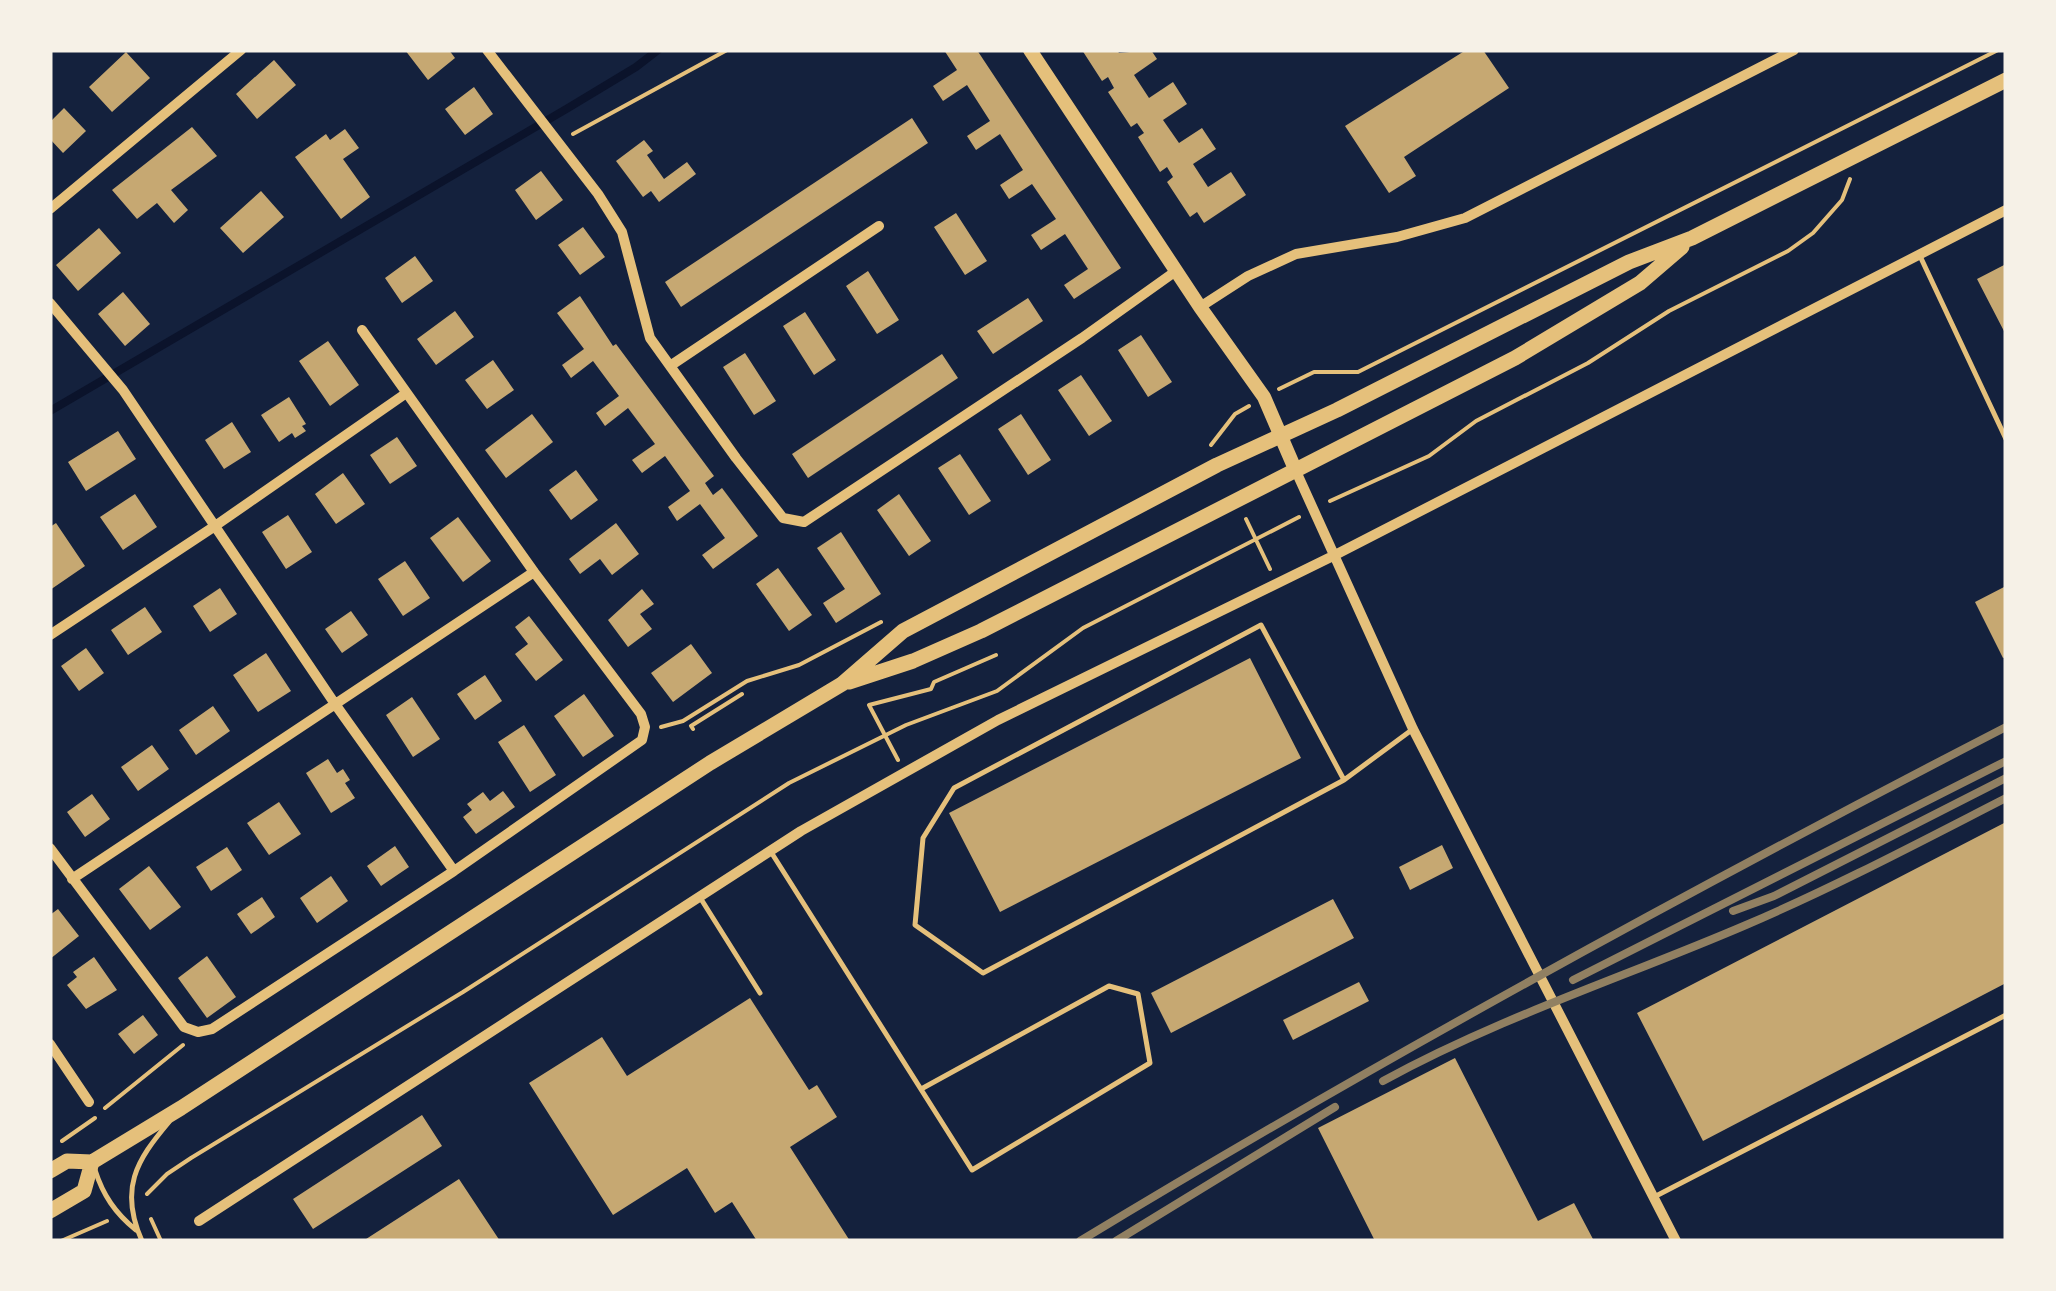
<svg xmlns="http://www.w3.org/2000/svg" width="2056" height="1291" font-family="'PT Sans Narrow',sans-serif">
	<rect width="100%" height="100%" fill="#14213d"/>
	<g fill="none" stroke-linecap="round" stroke-linejoin="round">
		<path stroke="#0b132b" stroke-width="8" d="M50 411 568 108 636 67 658 50"/>
	</g>
	<path fill="#c6a872" d="M405 50H449L455 58 428 80Z
		M944 50H977L1121 268 1074 299 1064 285 1088 269 1065 234 1041 250 1031 235 1056 219 1032 184 1009 199 1000 185 1023 170 1000 134 976 150 967 136 990 121 967 85 943 101 933 86 957 70Z
		M1082 50H1117L1119 53 1151 50 1157 59 1134 75 1149 98 1173 82 1187 104 1163 120 1179 143 1202 128 1216 149 1193 164 1208 187 1231 172 1246 195 1204 223 1197 212 1190 217 1167 182 1173 177 1167 167 1160 172 1138 137 1144 133 1137 123 1131 127 1108 92 1114 88 1108 77 1102 81Z
		M1466 50H1483L1509 88 1404 157 1416 176 1389 193 1345 126Z
		M126 52 150 78 112 112 89 87Z
		M274 60 296 85 257 119 236 94Z
		M474 87 493 114 465 135 445 109Z
		M64 108 86 131 63 153 50 139V122Z
		M912 118 928 143 681 307 665 282Z
		M192 127 217 156 171 190 188 210 174 223 157 203 137 219 112 190Z
		M345 129 359 148 343 159 370 197 341 219 295 157 326 134 330 140Z
		M644 140 653 151 647 155 664 179 687 162 696 174 659 202 651 191 643 197 616 161Z
		M541 171 563 200 536 220 515 190Z
		M261 191 284 217 243 253 220 228Z
		M956 213 987 261 965 275 934 227Z
		M583 227 605 257 580 275 558 245Z
		M99 228 121 253 78 291 56 265Z
		M415 256 433 281 402 303 385 278Z
		M2006 264V335L1977 279Z
		M868 271 899 320 877 334 846 286Z
		M123 292 150 324 125 346 98 314Z
		M580 296 613 346 616 344 714 476 705 483 713 495 722 488 758 536 713 569 702 555 725 538 700 504 677 521 668 507 690 491 665 456 642 473 632 460 655 444 628 408 605 426 596 413 619 396 593 361 571 378 562 365 584 349 557 313Z
		M1028 298 1043 321 993 354 977 331Z
		M455 311 474 337 436 365 417 339Z
		M805 312 836 360 814 375 783 326Z
		M1141 335 1172 382 1148 397 1118 350Z
		M328 341 359 385 330 406 299 361Z
		M745 353 776 401 754 415 723 367Z
		M942 354 958 378 808 478 792 454Z
		M493 360 514 390 487 409 465 380Z
		M1081 375 1112 421 1089 436 1058 390Z
		M289 397 306 424 302 426 306 431 295 438 292 433 279 442 261 415Z
		M532 414 553 442 506 478 485 450Z
		M1021 414 1051 460 1028 475 998 429Z
		M232 422 251 452 224 469 205 440Z
		M118 431 136 459 86 491 68 462Z
		M397 437 417 466 390 484 370 455Z
		M960 454 991 501 969 515 938 468Z
		M576 470 598 500 571 520 549 490Z
		M343 473 365 504 336 524 315 494Z
		M135 494 157 527 123 550 100 517Z
		M899 494 931 541 909 556 877 510Z
		M288 515 312 552 286 569 262 532Z
		M458 517 491 561 463 582 430 538Z
		M56 523 85 566 50 590V527Z
		M616 523 639 554 612 575 600 559 580 574 569 559Z
		M841 532 881 594 836 623 823 603 845 589 817 548Z
		M405 561 430 598 403 616 378 579Z
		M778 568 812 615 789 631 756 584Z
		M2006 586V657L2003 658 1975 602Z
		M220 588 237 614 210 632 193 606Z
		M642 589 654 604 640 614 652 629 628 647 608 620Z
		M145 607 162 632 128 655 111 630Z
		M351 611 368 635 342 653 325 629Z
		M529 616 563 660 536 681 515 654 528 644 515 627Z
		M691 644 712 673 673 702 651 673Z
		M86 648 104 673 79 691 61 666Z
		M266 653 291 691 258 712 233 675Z
		M1250 658 1301 758 1000 912 949 813Z
		M485 675 502 701 475 720 457 694Z
		M584 694 614 736 583 757 554 716Z
		M412 697 440 739 413 757 386 715Z
		M213 706 230 731 196 755 179 730Z
		M524 725 556 775 530 792 498 742Z
		M152 745 169 769 138 791 121 767Z
		M328 759 337 773 343 769 350 780 345 783 355 798 331 813 306 773Z
		M503 791 515 807 476 834 463 817 472 810 467 804 483 792 490 801Z
		M92 794 110 819 85 837 67 812Z
		M279 802 301 834 269 855 247 823Z
		M2006 822V983L1703 1141 1637 1013Z
		M1442 845 1453 868 1410 890 1399 867Z
		M395 846 409 867 381 886 367 866Z
		M227 847 242 870 211 891 196 867Z
		M149 866 181 907 150 930 119 889Z
		M331 876 348 901 317 923 300 898Z
		M262 897 275 917 251 934 237 914Z
		M1333 899 1354 938 1171 1033 1151 993Z
		M58 909 79 936 50 959V915Z
		M207 956 236 997 207 1018 178 978Z
		M94 957 117 990 86 1009 67 985 77 977 73 972Z
		M1359 982 1369 1001 1293 1040 1283 1020Z
		M750 998 809 1090 817 1085 837 1117 790 1147 850 1241H757L732 1202 715 1213 687 1168 613 1215 529 1083 602 1037 627 1076Z
		M143 1015 158 1035 134 1054 118 1034Z
		M1455 1058 1538 1221 1574 1203 1594 1241H1375L1318 1128Z
		M422 1115 442 1146 313 1229 293 1199Z
		M459 1179 500 1241H363Z"/>
	<g fill="none" stroke-linecap="round" stroke-linejoin="round">
		<path stroke="#e5c07b" stroke-width="4" d="M573 134 727 50
			M1279 389 1314 372H1358L1998 50
			M1211 445 1235 414 1249 406
			M1330 501 1429 456 1476 421 1588 363 1669 311 1788 251 1813 233 1842 200 1850 179
			M1246 519 1270 569
			M661 727 683 721 747 681 799 665 881 622
			M693 729 691 726 742 694
			M898 760 869 705 931 689 934 682 996 655
			M105 1108 183 1045
			M62 1141 95 1118
			M147 1194 167 1174 191 1158 463 992 789 783 906 725 997 691 1083 628 1299 517
			M151 1219 161 1241
			M61 1241 107 1221"/>
		<path stroke="#e5c07b" stroke-width="5" d="M1920 256 2006 439
			M1344 780 1261 625 954 788 923 838 915 925 983 973 1344 780 1413 729
			M771 852 972 1170 1150 1063 1138 994 1109 986 923 1088
			M701 899 760 993
			M95 1170C103 1195 115 1213 136 1230
			M1654 1197 2006 1015
			M142 1241C119 1189 136 1161 169 1122"/>
		<path stroke="#e5c07b" stroke-width="10" d="M487 50 598 194 622 232 650 338 736 458 783 518 804 522 1082 338 1176 271
			M50 209 241 50
			M50 303 123 390 335 704 454 871
			M1200 307 1248 276 1296 254 1397 237 1465 218 1794 50
			M670 366 879 226
			M1295 469 1413 729 1676 1241
			M50 635 215 526 405 394
			M50 848 184 1027 198 1032 212 1029 454 871 642 740 645 727 641 714 534 572 362 330
			M72 879 534 572
			M50 1044 89 1102
			M199 1221 801 831 998 720 1335 555 2006 210"/>
		<path stroke="#e5c07b" stroke-width="14" d="M1030 50 1200 307 1264 397 1295 469"/>
		<path stroke="#e5c07b" stroke-width="15" d="M849 682 913 661 981 631 1515 358 1640 283 1682 247
			M50 1171 67 1161 92 1162 181 1108 710 763 842 684 903 631 1217 465 1337 410 1629 262 1692 238 2006 80
			M50 1211 84 1191 92 1162"/>
		<path stroke="#918062" stroke-width="8" d="M1733 911 1774 896 2006 778
			M1573 980 2006 761
			M1383 1081C1500 1017 1625 977 1746 925 1835 887 1920 842 2006 798
			M1080 1241C1382 1058 1692 889 2006 727
			M1116 1241 1335 1107"/>
	</g>
	<rect width="2056" height="1291" fill="none" stroke="#f6f1e7" stroke-width="105"/>
</svg>
